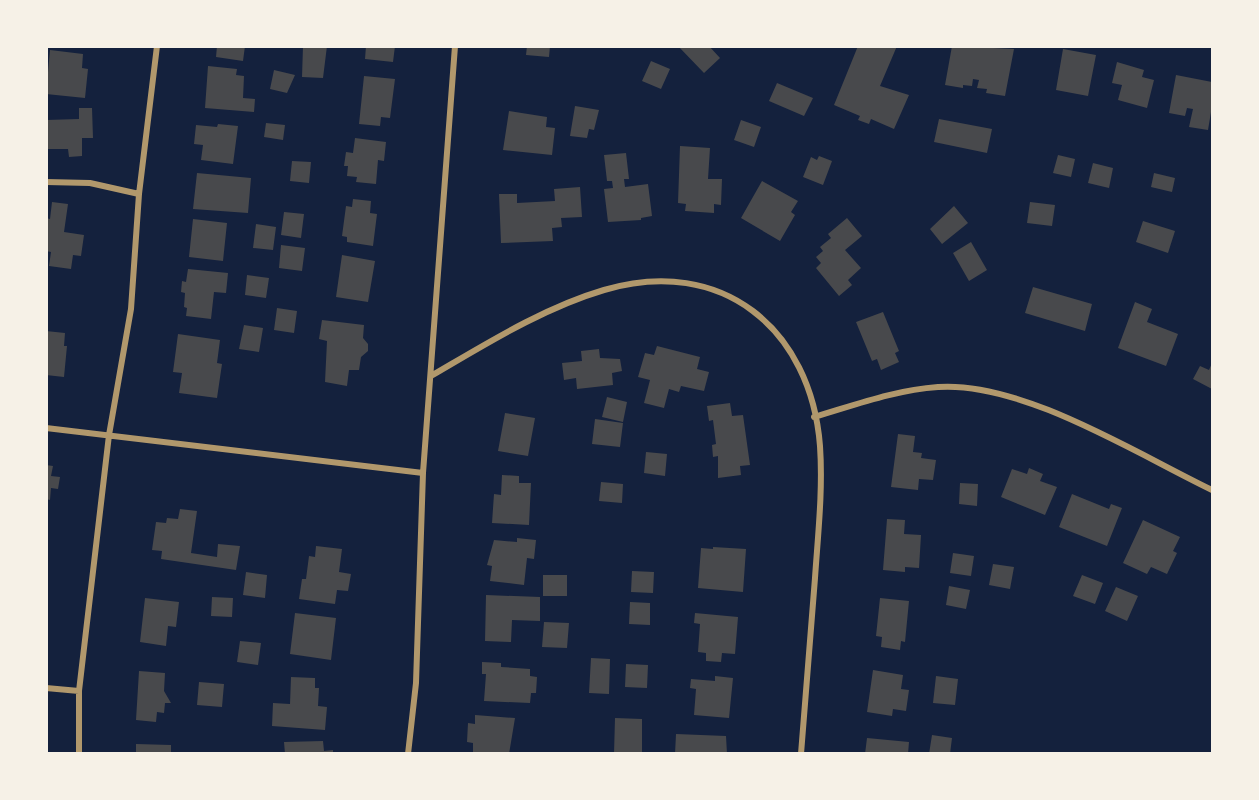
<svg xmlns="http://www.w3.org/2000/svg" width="1259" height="800" font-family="'Noto Sans',sans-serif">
	<rect width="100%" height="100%" fill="#14213d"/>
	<path fill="#48494c" d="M217 46H245L243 61 216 57Z
		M303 46H327L323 78 302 77Z
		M366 46H395L393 62 365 59Z
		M527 46H550L549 57 526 55Z
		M678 46H709L720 58 704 73Z
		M858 46H897L880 86 909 95 894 129 871 119 869 124 858 120 860 116 834 105Z
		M952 46 1014 49 1005 96 986 93 987 89 977 88 979 80 973 79 972 86 963 85V88L945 85Z
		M1063 49 1096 55 1088 96 1056 90Z
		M50 50 83 54 82 68 88 69 85 98 46 94Z
		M651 61 670 69 661 89 642 81Z
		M1117 62 1144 70 1142 77 1154 80 1147 108 1118 100 1122 85 1112 83Z
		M208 66 237 69 236 75 244 76 243 98 255 99 254 112 205 108Z
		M274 70 295 75 287 93 270 89Z
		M1176 75 1212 82V106L1208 130 1189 127 1193 109 1187 108 1185 116 1169 113Z
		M364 76 395 79 390 118 381 117 380 126 359 124Z
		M777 83 813 98 804 116 769 101Z
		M575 106 599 110 594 130 589 129 587 138 570 136Z
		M79 108H92L93 138H82V156L69 157 68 149H46V120L79 119Z
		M509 111 547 117 546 127 555 128 552 155 503 150Z
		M939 119 992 129 987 153 934 142Z
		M741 120 761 127 754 147 734 140Z
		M266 123 285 125 283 140 264 137Z
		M218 124 238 126 233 164 201 160 203 145 194 144 196 125 217 127Z
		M355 138 386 142 384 161 378 160 376 184 356 182 357 177 347 176 348 166H344L346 152 353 153Z
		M680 146 710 148 708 179H722L721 205 714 204V213L685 211 686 204 678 203Z
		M626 153 629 179H624L625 187 648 184 652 216 641 218V220L608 222 604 189 613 188 612 181H607L604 155Z
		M1058 155 1075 159 1071 177 1053 173Z
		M819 156 832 161 823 185 803 177 811 157 817 160Z
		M292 161 311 162 309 183 290 181Z
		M1093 163 1113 168 1109 188 1088 183Z
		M197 173 251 178 248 213 193 209Z
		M1154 173 1175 178 1172 192 1151 187Z
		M762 181 798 201 791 212 795 215 780 241 741 218Z
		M580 187 582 217 561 218 562 227 552 228 553 241 501 243 499 194H517V203L555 201 554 189Z
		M353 199 371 201 370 213 377 214 373 246 347 242V237L342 236 346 206 352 207Z
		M52 202 68 204 64 232 84 235 81 256 73 255 71 269 49 266 51 252 46 251V218L50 219Z
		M1030 202 1055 205 1052 226 1027 223Z
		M954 206 968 223 942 244 930 229Z
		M284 212 304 214 301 238 281 235Z
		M847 218 862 236 845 250 861 268 848 280 852 285 839 296 816 268 821 263 816 257 823 251 820 247 831 238 828 234Z
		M193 219 227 223 223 261 189 257Z
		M1143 221 1175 231 1168 253 1136 242Z
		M256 224 276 227 273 250 253 248Z
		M971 242 987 270 969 281 953 253Z
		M281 245 305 248 302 271 279 268Z
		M342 255 375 261 368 302 336 297Z
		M188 269 228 273 226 293 214 292 211 319 186 316 187 308 184 307 185 293 181 292 182 281 186 282Z
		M247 275 269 278 266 298 245 295Z
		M1033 287 1092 304 1085 331 1025 313Z
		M1135 302 1152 309 1147 322 1178 334 1166 366 1118 348Z
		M277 308 297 311 294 333 274 330Z
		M883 312 899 351 895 353 899 362 881 370 877 359 872 361 856 322Z
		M322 320 364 325 363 338 368 344V351L361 357 359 370H349L347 386 325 382 327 341 319 339Z
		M244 325 263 328 259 352 239 349Z
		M46 331 65 333 64 346H67L64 377 46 375Z
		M178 334 220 340 217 363 222 364 217 398 179 393 182 373 173 372Z
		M657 346 700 357 697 369 709 372 704 391 681 386 679 392 669 389 664 408 644 403 650 380 638 377 645 353 654 355Z
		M599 349 600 358 620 359 622 371 612 373 613 385 577 389 576 378 564 380 562 363 582 361 581 351Z
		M1212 363V389L1193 379 1200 366 1209 370Z
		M607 397 627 402 623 422 602 417Z
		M730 403 732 416 743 415 750 465 740 466 741 475 718 478V456L713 457 712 445 716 444 713 420 709 421 707 406Z
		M505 413 535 418 528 456 498 451Z
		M595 419 623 423 620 447 592 444Z
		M898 434 915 436 913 452 922 453 921 458 936 460 933 480 919 479 918 490 891 487Z
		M646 452 667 454 665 476 644 473Z
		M46 465 53 466 51 476 60 477 58 489 51 488 50 500 46 499Z
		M1029 468 1043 474 1040 481 1057 487 1045 515 1001 497 1012 469 1027 474Z
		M502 475 519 476V483H531L529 525 492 523 494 494 501 495Z
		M601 482 623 484 622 503 599 501Z
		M960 483 978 484 977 506 959 504Z
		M1072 494 1109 509 1111 504 1122 508 1107 546 1059 527Z
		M180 509 197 511 191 553 217 557 218 544 240 546 236 570 161 559 162 551 152 550 156 522 166 523 167 518 178 519Z
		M887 519 905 520 904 534 921 535 919 568 905 567V572L883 570Z
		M1143 520 1180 537 1173 551 1177 553 1167 574 1151 567 1147 574 1123 563Z
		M517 538 536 540 534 559 527 558 524 585 490 581 492 566 487 565 494 540 517 542Z
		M316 546 342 549 339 572 351 574 348 591 337 590 335 604 299 599 302 579H306L309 556 315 557Z
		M713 547 746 549 743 592 698 588 701 548 713 549Z
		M953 553 974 556 971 576 950 573Z
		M993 564 1014 567 1010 589 989 585Z
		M632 571 654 572 653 593 631 592Z
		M246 572 267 575 265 598 243 595Z
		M543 575H567V596H543Z
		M1082 575 1103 583 1095 604 1073 596Z
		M949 586 970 590 966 609 946 605Z
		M1116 587 1138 596 1127 621 1105 611Z
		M486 595 540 597V621L512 620 511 642 485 641Z
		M212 597 233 598 232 617 211 616Z
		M145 598 179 602 176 627 168 626 166 646 140 642Z
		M880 598 909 601 905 642 901 641 900 650 881 647 882 637 876 636Z
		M630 602 650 603V625L629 624Z
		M295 613 336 618 331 660 290 654Z
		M695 613 738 617 735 654 722 653 721 662 706 661V653L698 652 700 624 694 623Z
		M544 622 569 623 567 648 542 647Z
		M240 641 261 643 258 665 237 662Z
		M591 658 610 659 609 694 589 693Z
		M482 662 501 663V667L530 669V676L537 677 536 693H531L530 703 484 701 486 674H482Z
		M626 664 648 665 647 688 625 687Z
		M873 670 903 675 901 689 909 690 906 711 893 709 892 716 867 712Z
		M139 671 165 673 164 691 171 703H165L164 713 157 712 156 722 136 720Z
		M715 676 733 678 729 718 694 715 696 689 690 688 691 679 715 681Z
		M936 676 958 679 955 705 933 703Z
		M291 677 315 678V688H319L318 706 327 707 325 730 272 726 273 703 290 704Z
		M199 682 224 684 222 707 197 705Z
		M475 715 515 718 509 754H473V743L467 742 468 723 475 724Z
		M615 718 642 719V754H614Z
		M676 734 726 736 727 754H675Z
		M932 735 952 738 950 754H929Z
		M867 738 909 742 908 754H865Z
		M323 741 324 751 333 750V754H285L284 742Z
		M136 744 171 745V754H136Z"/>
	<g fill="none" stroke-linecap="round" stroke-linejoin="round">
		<path stroke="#b1986c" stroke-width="6" d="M46 182 90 183 139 194
			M431 376C486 344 543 308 604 290 722 255 811 329 820 446 823 490 818 534 815 578 810 636 806 695 801 754
			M814 417C855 405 895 390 938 387 1022 381 1137 454 1212 490
			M46 428 423 473
			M46 688 79 691
			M79 754V691L109 435 131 309 139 194 157 46
			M408 754 416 683 423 473 455 46"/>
	</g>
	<rect width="1259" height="800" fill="none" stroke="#f6f1e7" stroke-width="96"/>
</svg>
